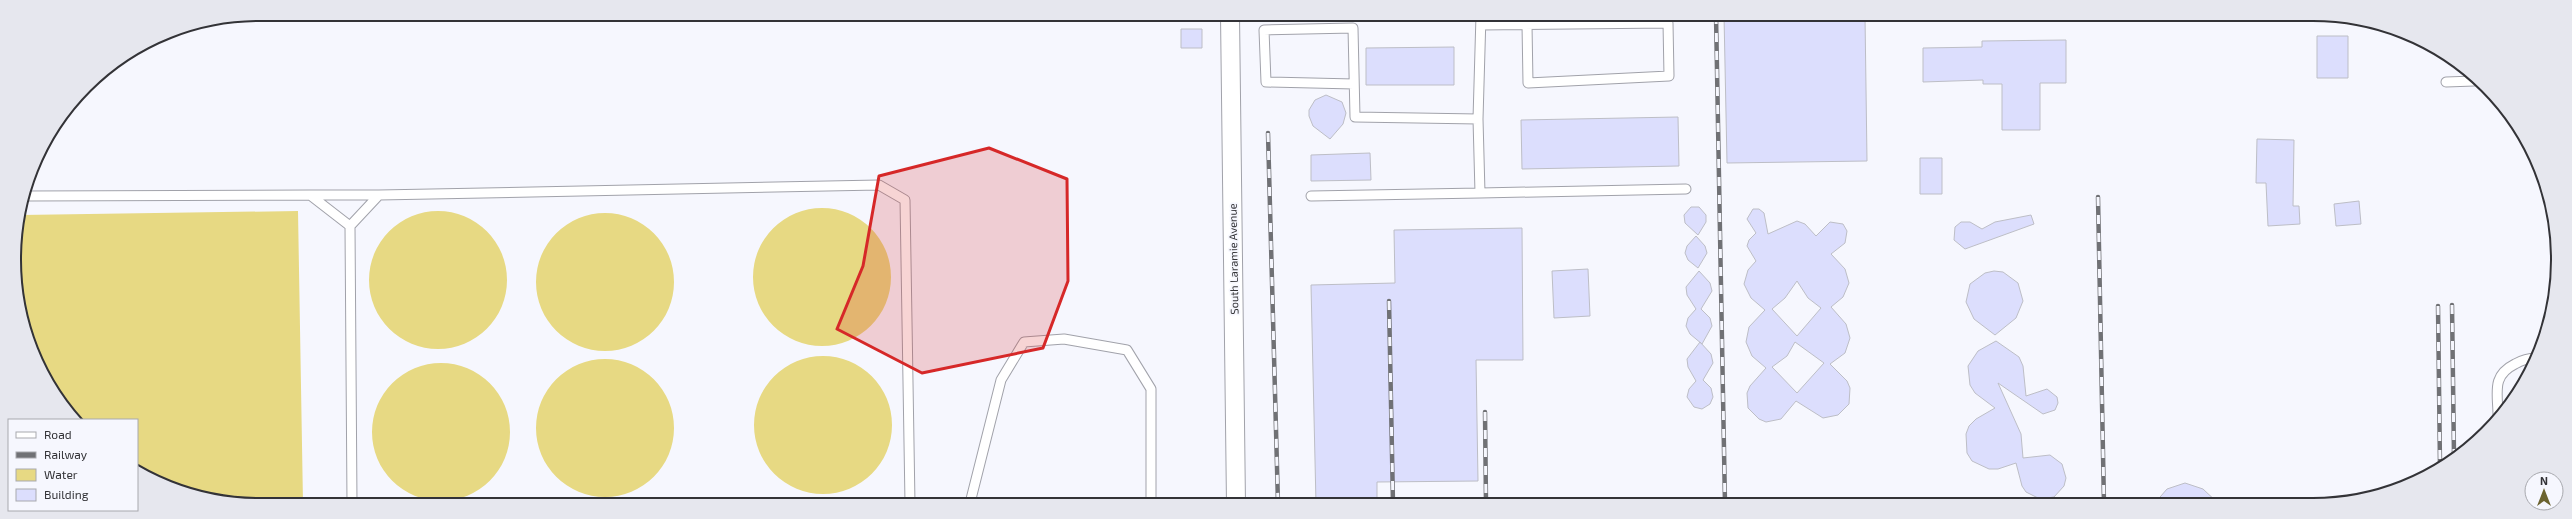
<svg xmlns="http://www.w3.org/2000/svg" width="2572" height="519" font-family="'Exo 2',sans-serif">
	<rect width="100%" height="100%" fill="#f6f7fe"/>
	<path fill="#e7d983" d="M753 277a69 69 0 1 1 138 0a69 69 0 1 1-138 0Z
		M369 280a69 69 0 1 1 138 0a69 69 0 1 1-138 0Z
		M298 211 303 503H228L137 472V420H74L27 338 15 244 21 215Z
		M536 282a69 69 0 1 1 138 0a69 69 0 1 1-138 0Z
		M754 425a69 69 0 1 1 138 0a69 69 0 1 1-138 0Z
		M536 428a69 69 0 1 1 138 0a69 69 0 1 1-138 0Z
		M372 432a69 69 0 1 1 138 0a69 69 0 1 1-138 0Z"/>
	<path fill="#dcdefd" stroke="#bdbec6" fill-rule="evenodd" d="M1724 15 1865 16 1867 161 1727 163Z
		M1181 29H1202V48H1181Z
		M2317 36H2348V78H2317Z
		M2066 40V83H2040V130H2002V84H1983V80L1923 82V48L1982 47V41Z
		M1454 47V85H1366V48Z
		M1326 95 1342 102 1346 113 1343 124 1330 139 1313 126 1309 116V110L1315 100Z
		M1678 117 1679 166 1522 169 1521 120Z
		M2257 139 2294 140 2293 206H2299L2300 224 2268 226 2266 183H2256Z
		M1370 153 1371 180 1311 181V155Z
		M1920 158H1942V194H1920Z
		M2359 201 2361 224 2336 226 2334 204Z
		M1691 207H1699L1706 215V222L1698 235 1685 223 1684 215Z
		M1753 209H1759L1764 213 1768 234 1797 221 1805 224 1816 236 1830 222 1843 224 1847 231 1845 243 1831 254 1845 269 1849 283 1843 297 1831 307 1846 324 1850 338 1845 353 1830 364 1847 381 1850 388 1849 404 1838 415 1823 418 1796 401 1781 419 1766 422 1759 419 1748 408 1747 393 1750 386 1766 368 1752 356 1746 342 1749 327 1765 310 1751 298 1744 284 1748 270 1756 261 1747 246 1749 240 1756 233 1747 219ZM1797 281 1808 298 1821 308 1797 336 1772 309 1785 298ZM1795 342 1824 363 1797 393 1772 367 1787 356Z
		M2031 215 2034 224 1965 249 1954 240 1955 227 1961 222H1970L1982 229 1995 222Z
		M1522 228 1523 360H1476L1478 481 1377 482V504H1316L1311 285 1395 283 1394 230Z
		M1696 236 1705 246 1707 253 1698 268 1688 260 1685 253 1687 246Z
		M1588 269 1590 316 1554 318 1552 271Z
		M1699 271 1710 283 1712 291 1701 309 1710 318 1712 326 1702 344 1690 334 1686 326 1688 318 1696 309 1687 295 1686 287Z
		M1994 271 2003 272 2018 283 2023 301 2016 318 1995 335 1974 319 1966 302 1970 284 1985 273Z
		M1996 341 2019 357 2023 366 2026 396 2047 389 2057 397 2058 403 2055 410 2043 414 1998 383 2021 434 2023 458 2050 455 2062 464 2066 478 2064 486 2054 497 2040 499 2026 492 2022 486 2016 463 1998 469H1989L1972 461 1967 453 1966 434 1969 426 1976 419 1995 408 1975 393 1970 385 1968 366 1978 351Z
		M1700 342 1711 354 1713 363 1703 380 1711 388 1713 397 1710 404 1702 409 1694 407 1687 397 1689 389 1696 381 1688 367 1687 359Z
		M2185 483 2203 489 2219 504H2154L2167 489Z"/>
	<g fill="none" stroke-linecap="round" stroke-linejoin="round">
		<defs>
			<path id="lane" d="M1378 15H1393
				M1481 25 1668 23 1669 76 1528 83 1527 25
				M2446 82 2474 81
				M1354 84 1266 82 1264 30 1353 28 1355 117 1478 119 1481 15
				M1478 119 1480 193 1686 189
				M310 195H379
				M26 196 310 195 350 226 352 503
				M1311 196 1480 193
				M350 226 379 195 879 185 905 200 910 503
				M2498 416C2498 393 2491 376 2515 364 2522 360 2527 358 2536 358
				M970 503 1001 380 1024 342 1064 339 1127 350 1151 389V504"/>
			<path id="street" d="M1230 15 1236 504"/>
		</defs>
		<use href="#lane" stroke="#a1a2aa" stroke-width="11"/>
		<use href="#street" stroke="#a1a2aa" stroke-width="20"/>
		<use href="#lane" stroke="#fff" stroke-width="9"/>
		<use href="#street" stroke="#fff" stroke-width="18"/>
		<defs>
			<path id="rail" d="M1716 15 1725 504
				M1268 133 1278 504
				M2098 197 2104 504
				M1389 301 1393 504
				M2452 305 2454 456
				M2438 306 2440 466
				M1485 412 1486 504"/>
		</defs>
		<use href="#rail" stroke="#707175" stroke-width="4.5"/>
		<use href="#rail" stroke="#f6f7fe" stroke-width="3" stroke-dasharray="9" stroke-linecap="butt"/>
	</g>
	<path fill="#d62828" fill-opacity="0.2" stroke="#d62828" stroke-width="3" stroke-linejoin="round" d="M989 148 1067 179 1068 281 1043 348 922 373 837 329 863 266 879 176Z"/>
	<g text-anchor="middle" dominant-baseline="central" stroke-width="3.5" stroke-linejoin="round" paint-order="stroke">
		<g font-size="11" fill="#333337" stroke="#f6f7fe">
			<text transform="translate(1233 259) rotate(-91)">South Laramie Avenue</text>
		</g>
	</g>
	<path d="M0 0H2572V519H0ZM259 21H2313A238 238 0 0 1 2551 259V260A238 238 0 0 1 2313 498H259A238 238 0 0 1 21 260V259A238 238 0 0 1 259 21Z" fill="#e6e7ee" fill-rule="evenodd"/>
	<path fill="none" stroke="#333337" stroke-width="2" d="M259 21H2313A238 238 0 0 1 2551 259V260A238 238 0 0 1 2313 498H259A238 238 0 0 1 21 260V259A238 238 0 0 1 259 21Z"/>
	<rect x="8" y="419" width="130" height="92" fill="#f6f7fe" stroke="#a8a9ae"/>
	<rect x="16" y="432" width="20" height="6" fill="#ffffff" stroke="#a8a9ae"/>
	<text x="44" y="439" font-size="12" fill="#333337">Road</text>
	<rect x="16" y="452" width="20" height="6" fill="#707175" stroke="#a8a9ae"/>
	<text x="44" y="459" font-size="12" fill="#333337">Railway</text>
	<rect x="16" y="469" width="20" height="12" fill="#e7d983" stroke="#a8a9ae"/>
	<text x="44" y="479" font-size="12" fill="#333337">Water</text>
	<rect x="16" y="489" width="20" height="12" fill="#dcdefd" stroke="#a8a9ae"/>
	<text x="44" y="499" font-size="12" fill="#333337">Building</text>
	<g transform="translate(2544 491)"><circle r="19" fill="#f6f7fe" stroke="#a8a9ae"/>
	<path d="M0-3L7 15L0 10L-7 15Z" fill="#6b6330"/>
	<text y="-6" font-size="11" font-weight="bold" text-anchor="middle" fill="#333337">N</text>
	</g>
</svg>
